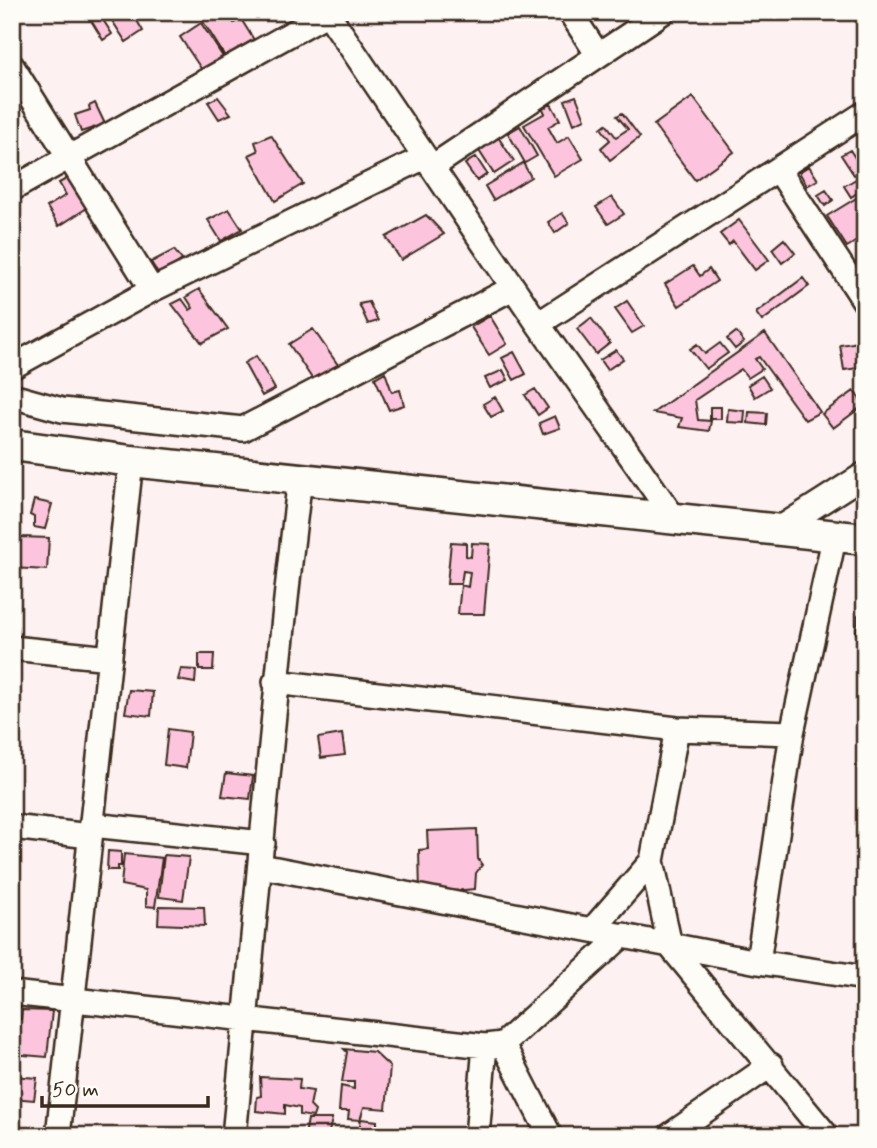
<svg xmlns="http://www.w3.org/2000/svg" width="877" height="1148" font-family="Mynerve,sans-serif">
	<rect width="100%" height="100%" fill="#fdf1f2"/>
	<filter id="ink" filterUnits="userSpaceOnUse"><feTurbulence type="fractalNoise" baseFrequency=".0143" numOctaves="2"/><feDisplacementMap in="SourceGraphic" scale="14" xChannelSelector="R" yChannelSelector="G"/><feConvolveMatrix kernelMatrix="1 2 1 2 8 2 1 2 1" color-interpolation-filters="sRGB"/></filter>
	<g filter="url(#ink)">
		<path fill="#fdc5dd" stroke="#3b2a1e" stroke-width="2" d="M98 12 112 34 103 40 89 17Z
			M119 12H132L143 31 126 42 111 19Z
			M197 12 213 15 227 12 234 23 241 19 254 40 226 58Z
			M201 23 225 60 204 73 180 37Z
			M576 96 585 119 574 124 565 100Z
			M218 97 231 114 219 119 208 102Z
			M693 97 734 152 695 180 654 125Z
			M95 103 105 124 81 132 75 115 90 110 89 106Z
			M551 104 560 120 548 127 557 143 569 136 583 159 554 176 524 125 545 113 543 109Z
			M622 113 640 137 610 160 601 148 610 140 601 128 606 124 616 137 628 129 617 116Z
			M520 126 537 156 525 163 508 133Z
			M496 134 514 161 494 174 476 146Z
			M271 135 303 184 275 201 249 155 258 151 255 142Z
			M850 150 863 170 854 175 841 155Z
			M476 157 487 174 477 181 465 164Z
			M523 163 531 177 493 200 485 186Z
			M809 166 818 180 807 186 799 172Z
			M72 176 87 208 59 226 47 207 66 195 59 183Z
			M856 179 863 189 851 197 844 186Z
			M826 190 833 200 825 206 818 195Z
			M612 197 624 214 608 224 596 207Z
			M858 197 862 201 865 199V236L847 247 827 216Z
			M229 209 242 229 221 241 208 220Z
			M562 213 569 223 555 233 548 222Z
			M426 215 444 234 401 260 386 237Z
			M739 220 769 260 755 270 733 241 729 245 720 234Z
			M784 239 795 253 782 263 772 249Z
			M174 250 182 260 159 276 151 262Z
			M693 266 700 276 709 269 717 281 679 306 665 284Z
			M803 278 809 286 762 321 756 313Z
			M199 289 228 329 202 343 172 304 182 299 190 310 193 308 186 297Z
			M627 301 644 326 632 333 615 309Z
			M369 302 378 321 368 324 359 304Z
			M490 316 507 344 489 355 471 327Z
			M591 318 610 343 596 354 577 329Z
			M313 329 338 365 313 380 289 344Z
			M736 332 744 342 735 349 727 339Z
			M765 333 820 412 805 420 759 357 755 359 762 369 748 378 741 369 695 400 698 420 711 421 709 431 679 427 682 418 653 413Z
			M865 341V367L844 370 840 345Z
			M720 343 728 353 706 369 690 349 697 344 705 354Z
			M616 350 623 359 607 370 600 360Z
			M514 352 526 374 514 380 502 358Z
			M256 356 275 389 262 396 244 363Z
			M503 370 508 380 490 388 485 378Z
			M385 372 392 392 400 390 404 405 389 410 375 378Z
			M762 376 770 388 755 397 748 385Z
			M535 389 548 408 538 415 525 395Z
			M854 391 864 405 833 428 822 414Z
			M495 397 503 411 491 417 483 404Z
			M710 407H721V419H710Z
			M728 409 745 411 744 423 727 422Z
			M749 412 767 413 766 425 748 423Z
			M555 416 560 428 543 434 539 423Z
			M34 500 52 504 45 529 34 527V517L30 515Z
			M21 537 49 538 47 570 12 568V551H18Z
			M451 542 466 543V556L471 557 472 543 490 544 484 614H458L461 585 468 587 470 572 463 571 461 584H447Z
			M858 615 865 616V634L856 633Z
			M199 654H214L213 670H199Z
			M181 669 196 670 195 683 178 680Z
			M129 690 153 692 151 716 125 713Z
			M168 729 190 732 186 768 164 765Z
			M342 734 345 755 321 758 318 738Z
			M226 773 253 776 250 799 222 796Z
			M477 829 478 859 482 865 476 873 475 889 420 894 419 850 428 849 427 831Z
			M108 851 121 852V866H118V870H107Z
			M124 854 162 858 155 907 146 906V890L121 885Z
			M164 855 189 857 183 900 159 897Z
			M159 906 204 907 205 926 158 924Z
			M22 1010 52 1011 47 1057 12 1054V1018L21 1019Z
			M344 1049 374 1052 390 1067 386 1109 364 1107 360 1120 348 1119 349 1111H339L341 1086 354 1089V1082H342L347 1052Z
			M12 1076 37 1078 34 1100 12 1098Z
			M260 1077 300 1079 299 1089 313 1091 310 1106 315 1111 313 1117 300 1115V1108L285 1105V1114L256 1111 257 1097 261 1096Z
			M308 1119H332L328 1136H305Z
			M361 1119 377 1121V1129H390L389 1136H358Z"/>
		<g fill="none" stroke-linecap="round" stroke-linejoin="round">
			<defs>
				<path id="minor" d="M327 12 538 324 674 518
					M570 12 598 55
					M12 66 152 290
					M432 167 663 12
					M778 169 865 302
					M12 189 328 13
					M538 324 865 113
					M12 367 152 290 425 157
					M12 396 62 410 243 429 513 288
					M779 529 865 474
					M12 648 110 658
					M275 682 677 729 792 733
					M677 729 652 861 670 946 827 1136
					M92 825 263 843
					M12 827 90 836
					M261 866 758 962 865 978
					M592 930 652 861
					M758 962 792 733 835 534
					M12 993 485 1046 503 1044 623 935
					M503 1044 550 1136
					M58 1136 131 461
					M234 1136C256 916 273 697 300 478
					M477 1136 485 1046
					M669 1136 771 1065"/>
				<path id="tertiary" d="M12 445 131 461 865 539"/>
			</defs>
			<use href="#minor" stroke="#3b2a1e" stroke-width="28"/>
			<use href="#tertiary" stroke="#3b2a1e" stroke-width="35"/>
			<use href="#minor" stroke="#fdfcf7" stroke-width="23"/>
			<use href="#tertiary" stroke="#fdfcf7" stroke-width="30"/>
		</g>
	</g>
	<rect width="877" height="1148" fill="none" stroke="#fdfcf7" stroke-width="42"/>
	<rect x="21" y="21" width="835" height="1106" fill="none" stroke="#3b2a1e" stroke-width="2.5" filter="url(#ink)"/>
	<path d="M42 1096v10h166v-10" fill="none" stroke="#3b2a1e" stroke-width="3.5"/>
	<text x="52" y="1096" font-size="21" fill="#3b2a1e" stroke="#fdfcf7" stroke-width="5" paint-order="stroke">50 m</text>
</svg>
